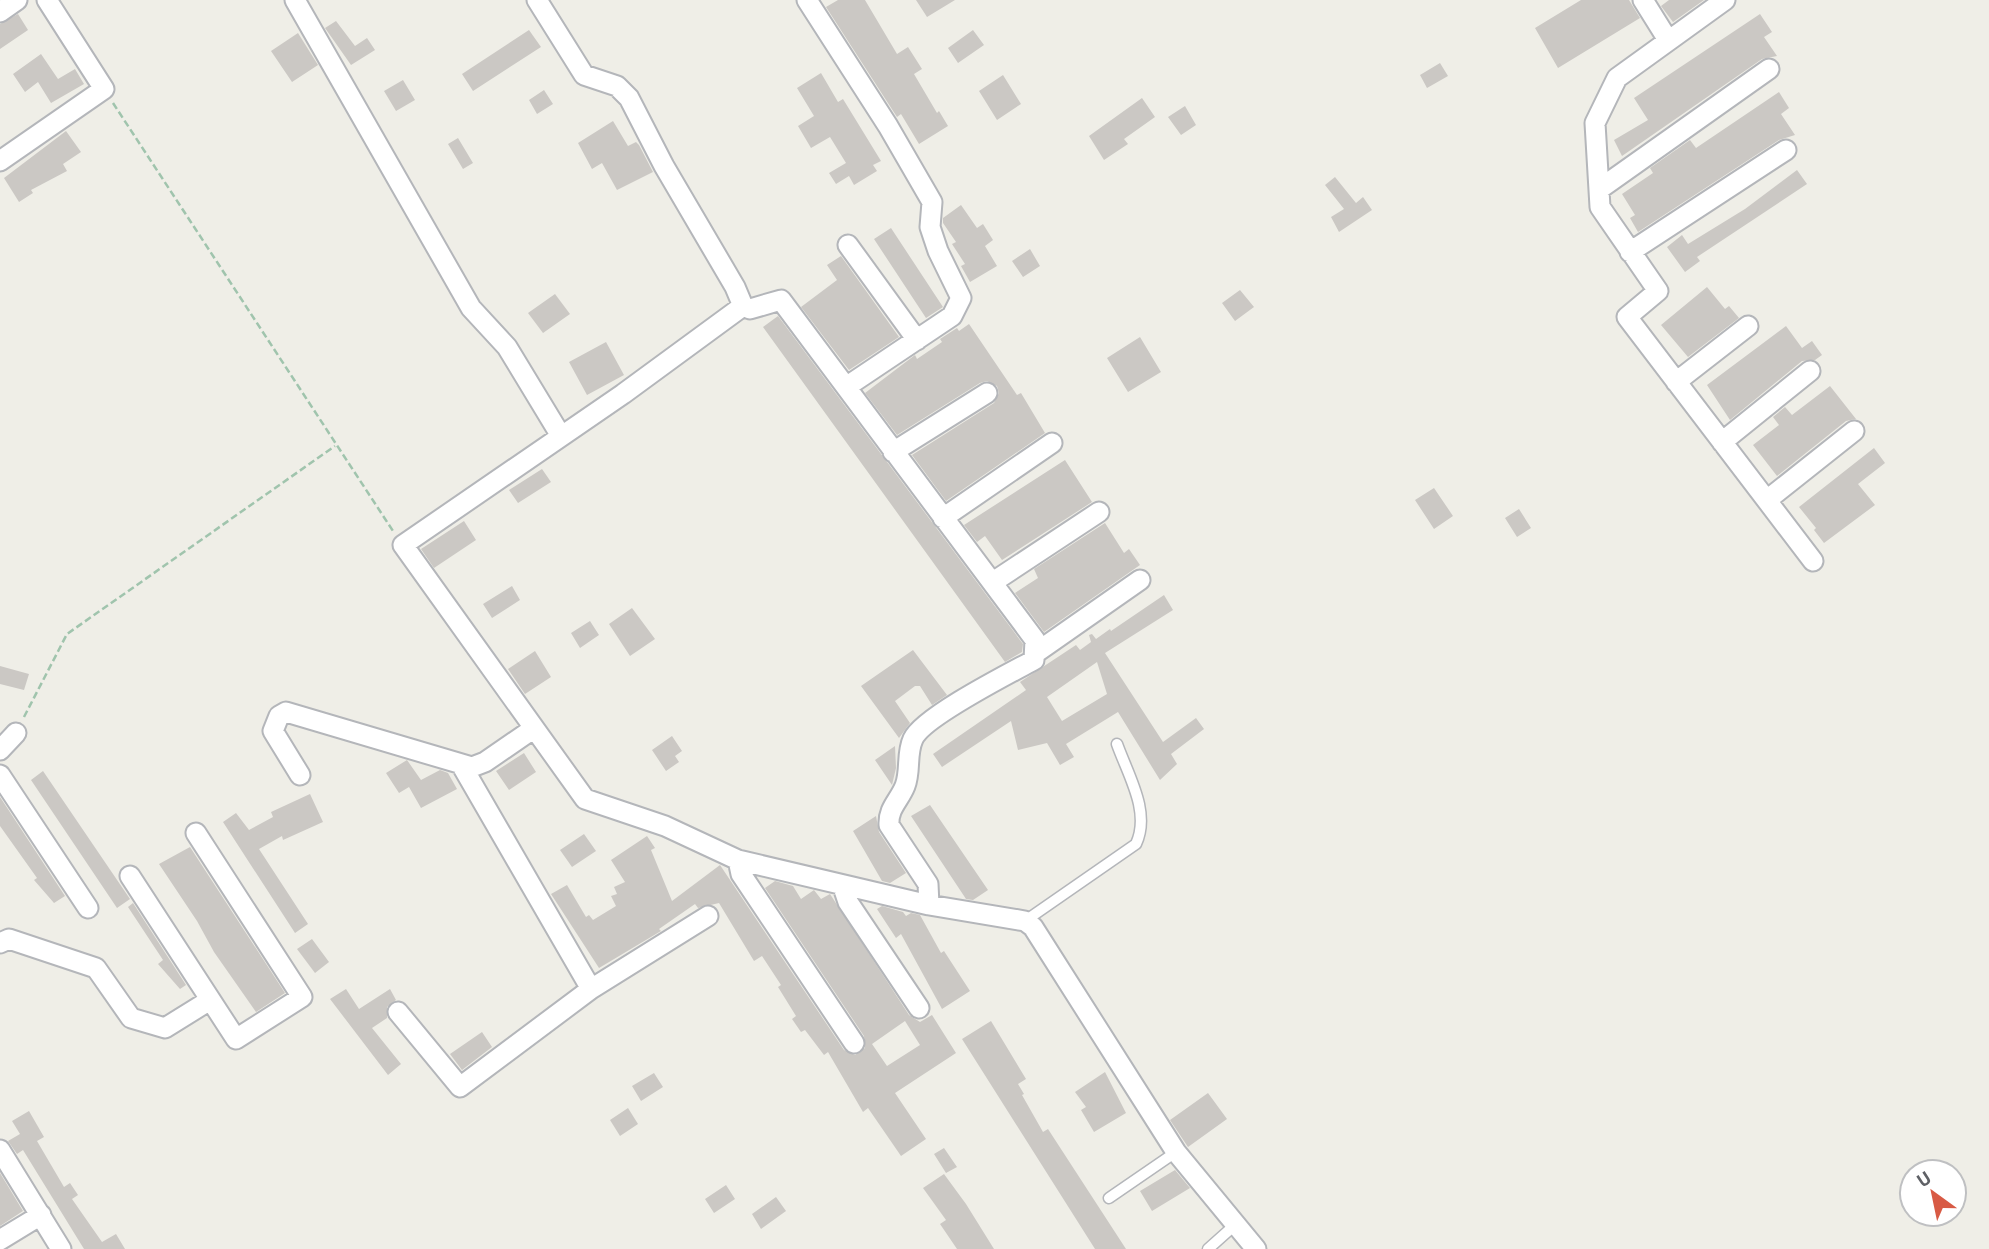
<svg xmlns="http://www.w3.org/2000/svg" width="1989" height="1249" font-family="'Titillium Web',sans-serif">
	<rect width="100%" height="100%" fill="#efeee7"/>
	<path fill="#cbc8c4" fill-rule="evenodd" d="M838 0H865L897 54 908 47 922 69 914 74 937 113 939 111 948 126 919 144 901 114 897 117 826 7Z
		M916 0H955L927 17Z
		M1581 0H1629L1640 18 1558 68 1535 28Z
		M1669 0H1704L1673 22 1661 6Z
		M18 14 28 30 0 49V24Z
		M1760 14 1772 32 1764 37 1777 56 1762 59 1622 156 1614 140 1648 120 1634 98Z
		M336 21 355 46 367 38 375 50 351 65 325 28Z
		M529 30 541 47 473 91 462 74Z
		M973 30 984 45 958 63 948 48Z
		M298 33 318 65 292 82 271 51Z
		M41 54 58 79 75 69 84 84 51 103 38 82 25 92 13 74Z
		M1440 63 1448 76 1427 88 1420 75Z
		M821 73 838 102 843 99 881 161 873 165 877 171 854 185 849 176 836 184 829 173 846 163 830 137 811 148 798 126 814 116 797 88Z
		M1003 75 1021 104 997 120 979 91Z
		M403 80 415 100 396 111 384 91Z
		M544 90 553 104 537 114 529 100Z
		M1779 92 1789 108 1781 114 1795 135 1779 140 1638 232 1630 218 1635 215 1622 194 1653 173 1650 168 1690 140 1696 148Z
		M1142 98 1155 117 1124 139 1128 144 1104 160 1089 136Z
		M1185 106 1196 125 1181 135 1168 117Z
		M613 121 628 146 636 142 639 145 653 172 617 190 602 163 592 169 578 143Z
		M66 131 81 152 63 164 67 171 31 190 33 193 19 202 4 178Z
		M458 138 473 163 463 169 448 144Z
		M1797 170 1807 184 1697 257 1700 261 1685 272 1667 247 1682 235 1688 244 1745 209Z
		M1335 177 1356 203 1363 197 1372 210 1339 232 1331 217 1344 209 1325 185Z
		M961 205 977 228 983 224 993 240 985 246 997 266 970 282 961 266 965 264 952 244 956 242 943 223V218Z
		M891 228 943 307 926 318 874 239Z
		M1030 249 1040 266 1023 277 1012 261Z
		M841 256 899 337 849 370 801 307 837 280 827 265Z
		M1707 287 1725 309 1729 306 1739 318 1688 357 1661 325Z
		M1240 290 1254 307 1235 321 1222 303Z
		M555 294 570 314 543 333 528 313Z
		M778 316 1023 644 1022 652 1005 662 763 327Z
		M969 324 1017 395 1021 393 1045 433 946 501 912 455 994 403 999 393 997 386 987 381 980 383 897 435 865 393 915 355 917 359 942 342 940 339 957 328 959 331Z
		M1786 326 1802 348 1812 341 1822 355 1815 360 1802 361 1730 420 1707 385Z
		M1140 337 1161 372 1128 392 1107 358Z
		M606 342 624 375 587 395 569 362Z
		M1830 386 1856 419 1846 421 1777 476 1753 445 1779 425 1773 417 1785 407 1792 415Z
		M1874 448 1885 463 1858 484 1875 505 1824 543 1814 530 1816 528 1799 507Z
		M1065 460 1092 502 1002 560 985 536 977 542 964 525Z
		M542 469 551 482 518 503 509 490Z
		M1434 488 1453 516 1434 529 1415 500Z
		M1519 509 1531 528 1517 537 1505 518Z
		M464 521 476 540 434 568 421 549Z
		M1105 523 1124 553 1129 549 1140 565 1044 632 1015 593 1038 578 1034 569Z
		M512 586 520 600 492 618 483 604Z
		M1164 595 1173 610 1105 653 1163 742 1196 718 1204 729 1171 754 1177 764 1160 780 1118 712 1066 744 1074 757 1060 765 1047 743 1018 750 1011 721 942 767 933 754 1026 690 1020 682 1076 645 1080 650 1091 642 1089 635 1092 634 1096 639 1110 629 1111 631ZM1097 662 1107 694 1062 721 1047 697Z
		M632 608 655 639 630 656 609 624Z
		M590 621 599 635 580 648 571 633Z
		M913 650 947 695 932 705 920 686H915L895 701 910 723 899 738 861 686Z
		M535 651 551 677 525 694 508 669Z
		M0 666 29 674 24 690 0 684Z
		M672 736 682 751 675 756 679 762 666 771 652 750Z
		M895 746 896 768 892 785 875 760Z
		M524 753 536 772 509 790 496 771Z
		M407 760 421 780 440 770 448 773 457 789 421 808 409 787 399 793 386 773Z
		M43 771 130 899 117 908 31 780Z
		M310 794 323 822 283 840 282 836 259 849 308 924 295 933 223 822 236 813 249 830 273 817 271 812Z
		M0 797 65 896 54 903 34 880 37 878 0 826Z
		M930 805 988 890 973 900 966 899 911 816Z
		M876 816 879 832 906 873 890 883 882 881 853 831Z
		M584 834 596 851 572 867 560 850Z
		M647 836 655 848 651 850 672 901 720 865 844 1050 855 1055 865 1048 864 1036 765 888 775 881 793 886 801 899 814 890 821 899 830 894 909 1015 920 1022 932 1015 956 1053 895 1093 926 1139 901 1156 868 1108 863 1112 828 1052 824 1055 805 1030 801 1032 792 1019 796 1016 778 987 781 985 762 956 754 961 719 903 698 908 695 904 659 929 661 931 599 968 551 894 567 885 586 917 589 915 593 920 616 906 611 896 617 894 614 887 625 882 611 860ZM905 1021 920 1045 887 1066 872 1044Z
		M190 847 285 993 256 1012 214 952 197 921 159 864Z
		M133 903 186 985 180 989 158 964 163 960 128 907Z
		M882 906 903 912 906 916 911 913 920 915 941 953 944 951 970 991 942 1009 901 934 896 938 877 909Z
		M312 939 329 962 315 973 297 949Z
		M346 989 359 1009 390 989 396 1000 387 1007V1018L372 1028 401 1064 388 1075 330 999Z
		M991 1021 1026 1079 1018 1084 1024 1094 1022 1095 1043 1132 1048 1129 1126 1249H1095L962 1039Z
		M482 1032 492 1047 462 1070 450 1054Z
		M1105 1072 1126 1113 1094 1132 1081 1110 1086 1107 1075 1092Z
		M654 1073 663 1087 641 1101 632 1086Z
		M1208 1093 1227 1119 1188 1147 1170 1120Z
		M628 1108 638 1124 620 1136 610 1120Z
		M29 1111 44 1137 37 1141 64 1187 70 1183 78 1195 72 1199 102 1242 116 1234 125 1249H84L23 1150 17 1154 8 1141 20 1134 12 1121Z
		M944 1148 957 1167 946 1173 934 1154Z
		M1175 1170 1190 1188 1152 1211 1140 1191Z
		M0 1173 23 1211 0 1226Z
		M944 1174 966 1204 994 1249H957L940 1224 946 1220 923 1188Z
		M726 1185 735 1199 714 1213 705 1199Z
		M776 1197 786 1211 761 1229 752 1214Z"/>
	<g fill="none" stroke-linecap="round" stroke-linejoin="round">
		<defs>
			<path id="lane" d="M1025 921 1136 844C1151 812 1128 775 1117 744
				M1109 1198 1176 1152
				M1208 1249 1236 1224"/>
			<path id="street" d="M295 0 471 308 507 347 561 436
				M537 0 584 75 617 86 629 98 664 166 735 287 743 306 623 394 403 545 585 799 665 826 738 860 929 905 1025 921 1033 927 1176 1152 1256 1249
				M807 0 888 126 932 202 930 227 938 251 961 298 952 316 846 387
				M1643 0 1668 40
				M1725 0 1617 78 1595 123 1600 207 1658 291 1627 317 1813 561
				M0 12 17 0
				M0 161 104 89 47 0
				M1601 188 1769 69
				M848 245 917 340
				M1630 252 1786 150
				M743 306 750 309 781 300 1035 640 1034 660C1010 673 923 717 913 739 906 754 911 771 905 786 899 801 888 808 889 825L928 884 929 905
				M1676 382 1748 326
				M1722 442 1810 371
				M893 452 987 393
				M1767 500 1854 431
				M943 518 1052 443
				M993 582 1099 512
				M1037 652 1140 580
				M0 750 16 733
				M462 766 591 989
				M0 775 88 908
				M300 775 273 731 279 716 286 712 472 767 485 762 533 729
				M738 860 741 874 854 1043
				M130 876 236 1039 302 997 196 833
				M843 887 848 902 919 1008
				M0 943 9 939 96 968 131 1018 165 1028 210 1000
				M398 1012 460 1087 591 989 708 916
				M0 1150 61 1249
				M0 1240 41 1215"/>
		</defs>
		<use href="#lane" stroke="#b4b6ba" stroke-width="13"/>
		<use href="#street" stroke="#b4b6ba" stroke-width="23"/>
		<path stroke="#a0c4ad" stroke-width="2.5" stroke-dasharray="7 3.5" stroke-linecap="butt" d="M113 103 393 531
			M24 717 67 634 335 446"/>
		<use href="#lane" stroke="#fff" stroke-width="10"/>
		<use href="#street" stroke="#fff" stroke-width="19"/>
	</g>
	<g transform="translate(1933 1193) rotate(327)"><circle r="33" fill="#ffffff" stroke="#bfc0c2" stroke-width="2"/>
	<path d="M0-5L12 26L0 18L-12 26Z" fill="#d85a44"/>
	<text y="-10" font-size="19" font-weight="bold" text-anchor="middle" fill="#5f6166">U</text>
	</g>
</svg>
